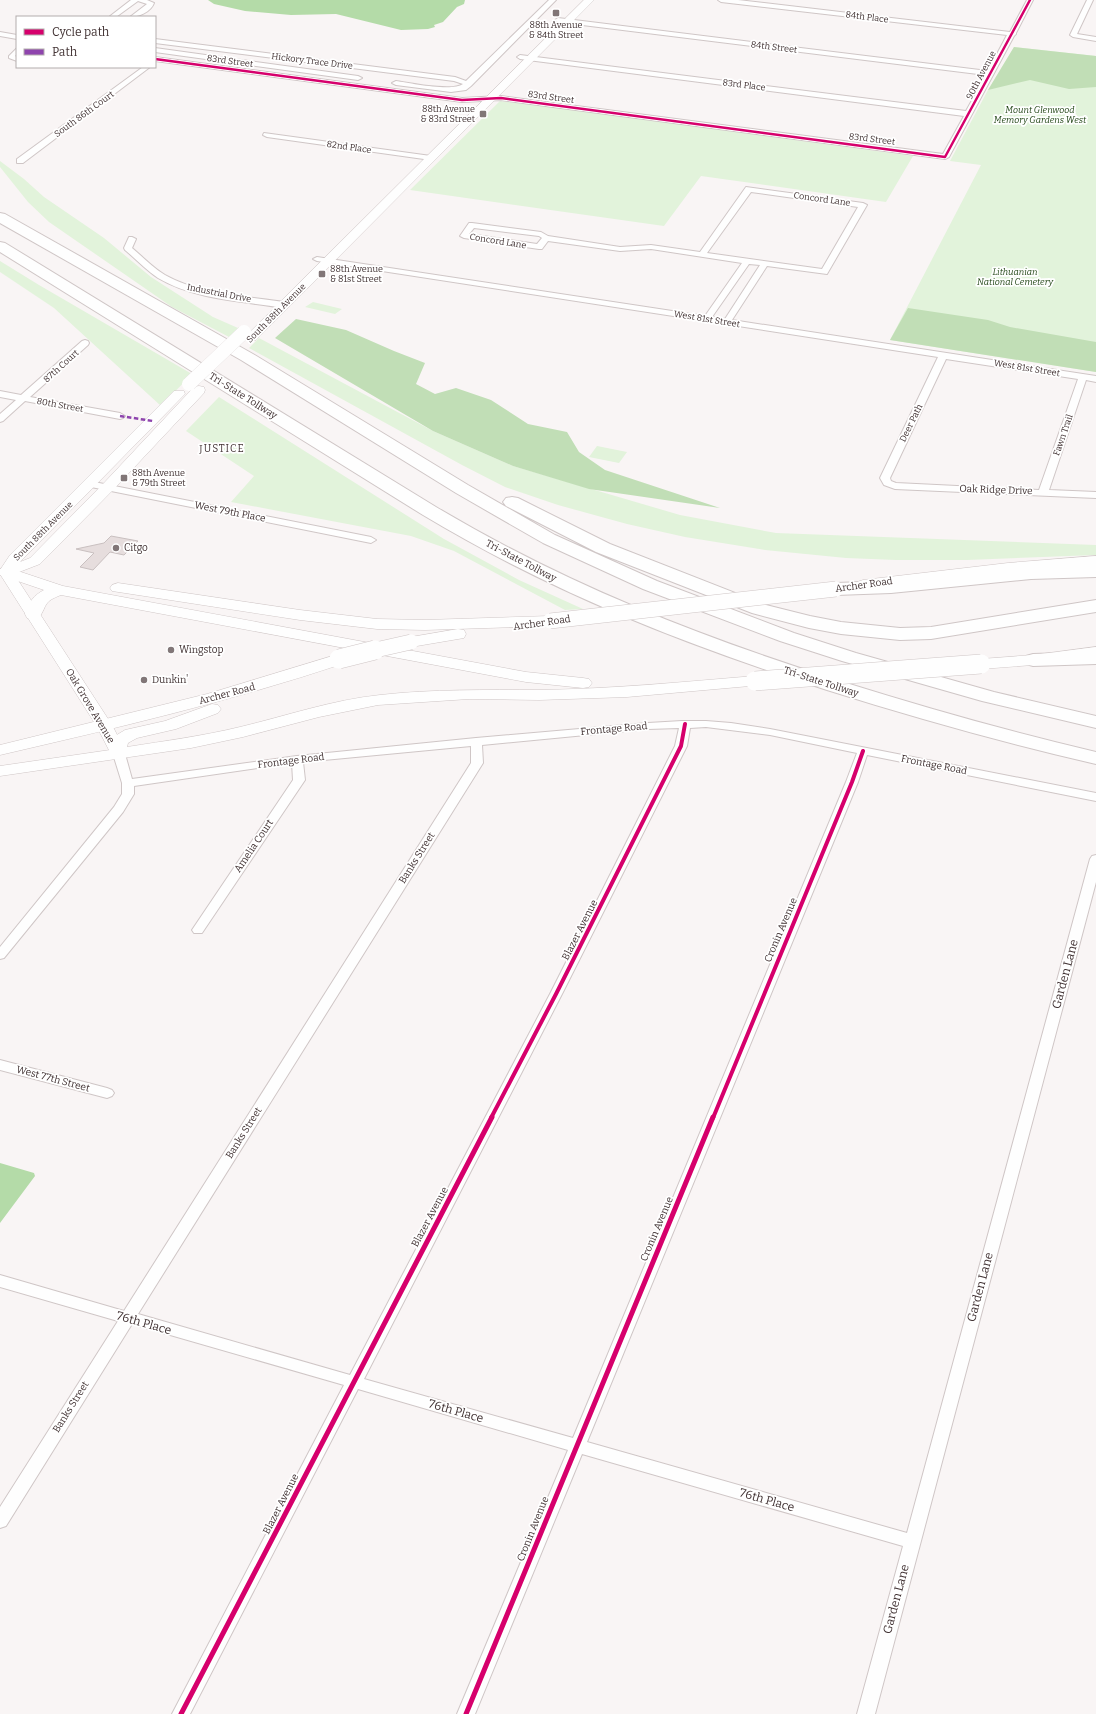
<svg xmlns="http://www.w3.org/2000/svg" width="1096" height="1714" font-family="Bitter,serif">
	<rect width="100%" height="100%" fill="#f9f5f5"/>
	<path fill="#e2f3db" d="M1014 47 1096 56V372L890 340 981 165 950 161 988 90Z
		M500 101 554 107 913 156 886 202 701 176 664 226 410 190Z
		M0 161 24 179 44 197 104 238 151 277 213 317 238 328 229 337 172 307 49 222 28 202 0 167Z
		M0 261 39 285 192 374 161 406 54 308 0 272Z
		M313 302 342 309 335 314 305 307Z
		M259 338 433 431 513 466 680 515 776 533 1096 545V555L967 560H896L846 558 765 550 685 537 627 524 558 505 505 487 462 465 249 348Z
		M219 397 444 539 519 580 583 609 565 610 454 551 411 536 231 502 254 476 186 431Z
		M597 446 627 452 619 463 589 457Z"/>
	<path fill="#c1deb6" d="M1014 47 1096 56V87L1069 89 1030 80 988 90Z
		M908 308 988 320 1010 327 1096 342V372L890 340Z
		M296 319 346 330 394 351 425 363 416 384 435 394 456 388 491 400 528 424 567 432 579 452 605 470 720 508 589 489 513 466 433 431 275 338Z"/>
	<path fill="#b4dba8" d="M208 0H465L464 4 457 7 443 22 434 25 435 27 428 29 401 30 336 14 291 15 245 11 214 4Z
		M0 1163 34 1173 35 1176 0 1223Z"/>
	<path fill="#e6dddd" stroke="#c9c0c0" d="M111 536 138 541 124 555 110 552 93 570 80 567 94 553 76 549 104 543Z"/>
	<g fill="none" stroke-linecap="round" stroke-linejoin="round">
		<defs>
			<path id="street" d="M131 0H147L154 3C151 12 138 17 130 17L147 4 138 1 116 17H109Z
				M549 0H556L471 86 466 90 451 92 396 85 392 83 396 81C410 83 452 92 463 84L454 81 155 43V39L455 77 466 81Z
				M718 0H738L1010 32 1027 0H1033L1016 33V34L1014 36 949 157 945 159 501 100 462 102 155 61V57L462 98 501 96 943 154 964 116 520 59 517 57 520 55 966 111 986 75 558 22 555 20 558 18 988 71 1007 35 721 2Z
				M1087 0H1093L1077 34 1096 37V41L1073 37 1070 35Z
				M0 32 17 35V39L0 36Z
				M17 48V54L15 56 17 57V61L9 58V56Z
				M155 48 358 76 362 78 358 80 155 52Z
				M143 67H150L23 163H17V159Z
				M264 133 431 156 435 158 431 160 267 137 263 135Z
				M746 187 863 203 867 205 827 274 767 266 732 320 1096 376V382L1086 380 1049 490 1096 492V498L895 489 884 485 880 478 938 357 317 261 313 259 317 257 705 316 742 263 651 249 620 251 548 241 542 249H539L464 238 460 236 469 223H472L541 232 548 236 620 247 651 245 700 252ZM751 192 858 207 822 269 707 253ZM474 228 539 236 542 238 537 244 469 234ZM749 264 760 265 725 319 712 317ZM946 359 1078 379 1039 490 896 483 891 481 890 478Z
				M129 237H132L136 239 132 248C143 257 153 268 165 275 201 295 245 296 284 302L288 305 284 308C243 301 195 300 158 278 146 270 136 259 125 250L124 248Z
				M85 340 88 341 89 343 88 345 30 397 120 413 125 416 123 418 120 419 25 401 3 421 0 422V414L16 400 0 397V391L21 395 82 341Z
				M89 481 371 537 376 540 371 543 86 486 84 484 86 482Z
				M682 721H706L731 723 770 729 1096 793V801L867 755 858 782 587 1442 907 1533 1090 859 1092 856 1096 855V882L875 1714H857L903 1546 582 1454 475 1714H457L568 1450 358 1389 190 1714H172L344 1385 132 1324 6 1526 0 1528V1507L118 1321 0 1287V1275L124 1311 471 763V746L303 762 305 780 202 933H194L192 930 293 780 292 763 134 786V794L123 812 4 958 0 959V947L114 807 122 794V783L113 754 115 752H123L125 754 132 779 297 756 476 738 648 723ZM706 727 770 735 857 753 846 782 573 1438 364 1379 562 994 687 746 690 728ZM679 728 675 746 550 994 350 1375 138 1314 483 763 482 745 648 729Z
				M0 1060 107 1088 112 1090 114 1093 112 1096 107 1098 0 1070Z"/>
			<path id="secondary" d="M584 0H594L256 340H248L246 337 248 334Z
				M199 386 204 387 205 390 204 393 113 490 40 564 14 574 112 725 127 754 125 757 119 759 113 757 111 754 96 725 0 574V570L10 555 174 391H184L185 394 20 562 30 558 103 484 194 387Z"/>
			<path id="primary" d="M1096 556V566L1008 573 863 590 857 588 855 585 857 582 863 580 1008 563Z
				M6 567 63 586 526 672 583 678 589 679 592 683 589 687 583 688 526 682 61 595C43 602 48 604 39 618L33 619 27 618 25 614C28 603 34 595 44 590L0 575V569Z
				M118 583 300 610 377 619 425 620 550 616 556 617 558 621 556 625 550 626 425 630 377 629 300 620 112 591 110 588 112 585Z
				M458 629 464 630 466 634 464 638 411 647 405 646 403 642 405 638 411 637Z
				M1096 647V657L1033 665 981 669 975 668 972 664 975 660 981 659 1033 655Z
				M339 654 345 655 348 659 345 663C232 701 116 728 0 755V745L207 694Z
				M755 676 761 677 764 681 761 685 627 697 539 700 469 699 378 705 319 717 243 737 191 748 0 776V766L110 750 109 745 115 736 125 730 165 721 212 704 218 705 221 709 218 713 176 729 137 738 128 743 127 747C165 741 203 736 240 727 286 716 332 700 380 695 433 689 486 690 539 690 611 689 683 682 755 676Z"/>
			<path id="highway" d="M0 213 5 214 253 354 468 485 555 535 657 581 794 633 856 653 994 692 1096 716V728L982 701 842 661 780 641 643 589 543 543 456 493 241 360 0 223Z
				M0 242 5 243 436 507C567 585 698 636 843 682 926 708 1011 732 1096 752V764C1005 743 916 718 827 690 683 644 553 593 423 515L0 252Z
				M512 497 518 498 610 544 766 605 810 616 841 622 900 628 931 627 1096 600V612L931 639 900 640 841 634 809 628 752 613 596 552 506 506 503 502 506 498Z
				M1096 565V577L1031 579 891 593 836 595 829 593 827 589 829 585 836 583 891 581 1031 567Z
				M1096 652V664L1033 666 1026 664 1023 660 1026 656 1033 654Z"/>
		</defs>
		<use href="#street" stroke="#cfc6c6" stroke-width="2"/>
		<use href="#secondary" stroke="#cfc6c6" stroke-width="1"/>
		<use href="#primary" stroke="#cfc6c6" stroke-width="1"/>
		<use href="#highway" stroke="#cfc6c6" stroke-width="2"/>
		<use href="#street" fill="#fefefe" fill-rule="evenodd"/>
		<use href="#secondary" fill="#fefefe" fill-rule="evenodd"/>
		<use href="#primary" fill="#fefefe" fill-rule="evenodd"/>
		<use href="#highway" fill="#fefefe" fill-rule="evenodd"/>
		<defs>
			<path id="secondary-bridge" d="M189 384 244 332"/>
			<path id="primary-bridge-far1" d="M550 621 836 589
				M371 651 411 642"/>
			<path id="primary-bridge" d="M339 659 375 650
				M755 681 981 664"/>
		</defs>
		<use href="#secondary-bridge" stroke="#cfc6c6" stroke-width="14" stroke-linecap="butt"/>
		<use href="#primary-bridge-far1" stroke="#cfc6c6" stroke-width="16" stroke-linecap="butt"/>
		<use href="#primary-bridge" stroke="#cfc6c6" stroke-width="20" stroke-linecap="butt"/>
		<use href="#secondary-bridge" stroke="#fefefe" stroke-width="14"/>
		<use href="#primary-bridge-far1" stroke="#fefefe" stroke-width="15"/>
		<use href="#primary-bridge" stroke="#fefefe" stroke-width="19"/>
		<path stroke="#8e44ad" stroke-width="2.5" stroke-dasharray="4.5 2.5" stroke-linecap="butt" d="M120 416 153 421"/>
		<defs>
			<path id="cycleway-far2" d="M155 59 462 100 501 98 945 157 1030 0"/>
			<path id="cycleway-far1" d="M491 1118 556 994 681 746 685 724
				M713 1118 852 782 863 751"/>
			<path id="cycleway" d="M181 1714 492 1117
				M466 1714 713 1117"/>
		</defs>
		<use href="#cycleway-far2" stroke="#fff" stroke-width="4"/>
		<use href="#cycleway-far1" stroke="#fff" stroke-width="6"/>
		<use href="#cycleway" stroke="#fff" stroke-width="8"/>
		<use href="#cycleway-far2" stroke="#d6006c" stroke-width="2.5"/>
		<use href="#cycleway-far1" stroke="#d6006c" stroke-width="4"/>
		<use href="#cycleway" stroke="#d6006c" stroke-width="5"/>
	</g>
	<g fill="#817677" stroke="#fff" stroke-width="1.5">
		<rect x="552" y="9" width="8" height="8" rx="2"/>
		<rect x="479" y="110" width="8" height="8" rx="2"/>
		<rect x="318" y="270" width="8" height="8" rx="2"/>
		<rect x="120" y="474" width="8" height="8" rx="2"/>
		<circle cx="116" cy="548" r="4"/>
		<circle cx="171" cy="650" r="4"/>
		<circle cx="144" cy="680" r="4"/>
	</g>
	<g text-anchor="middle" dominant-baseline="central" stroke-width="3.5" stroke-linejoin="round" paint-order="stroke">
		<g font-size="9" fill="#413233" stroke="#fff">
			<text transform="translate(867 17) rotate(7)">84th Place</text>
			<text transform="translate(774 47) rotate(7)">84th Street</text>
			<text transform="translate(230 61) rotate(8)">83rd Street</text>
			<text transform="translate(312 61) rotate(7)">Hickory Trace Drive</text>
			<text transform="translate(981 75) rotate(-62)">90th Avenue</text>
			<text transform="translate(744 85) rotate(7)">83rd Place</text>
			<text transform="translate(551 97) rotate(8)">83rd Street</text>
			<text transform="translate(84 114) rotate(-36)">South 86th Court</text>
			<text transform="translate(872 139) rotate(7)">83rd Street</text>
			<text transform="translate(349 147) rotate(8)">82nd Place</text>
			<text transform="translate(822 199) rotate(8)">Concord Lane</text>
			<text transform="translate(498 241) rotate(9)">Concord Lane</text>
			<text transform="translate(219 293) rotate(11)">Industrial Drive</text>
			<text transform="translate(276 313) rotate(-45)">South 88th Avenue</text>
			<text transform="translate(707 319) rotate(9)">West 81st Street</text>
			<text transform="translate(61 366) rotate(-42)">87th Court</text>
			<text transform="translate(1027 368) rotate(9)">West 81st Street</text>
			<text transform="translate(60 405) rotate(10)">80th Street</text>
			<text transform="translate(911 423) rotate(-64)">Deer Path</text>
			<text transform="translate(1063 435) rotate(-71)">Fawn Trail</text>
			<text transform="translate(43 531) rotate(-45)">South 88th Avenue</text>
		</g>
		<g font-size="9" fill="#413233" stroke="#fff" text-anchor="start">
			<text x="556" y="25" text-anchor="middle">88th Avenue<tspan x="556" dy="10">&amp; 84th Street</tspan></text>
			<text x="475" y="109" text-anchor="end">88th Avenue<tspan x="475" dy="10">&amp; 83rd Street</tspan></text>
			<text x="330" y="269">88th Avenue<tspan x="330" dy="10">&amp; 81st Street</tspan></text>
			<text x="132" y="473">88th Avenue<tspan x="132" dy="10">&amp; 79th Street</tspan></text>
		</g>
		<g font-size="9" font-style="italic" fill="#224616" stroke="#fff">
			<text x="1040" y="110">Mount Glenwood<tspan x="1040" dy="10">Memory Gardens West</tspan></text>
			<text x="1015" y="272">Lithuanian<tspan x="1015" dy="10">National Cemetery</tspan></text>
		</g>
		<g font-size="10" fill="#413233" stroke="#fff">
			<text transform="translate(243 396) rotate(32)">Tri-State Tollway</text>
			<text transform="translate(996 490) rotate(2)">Oak Ridge Drive</text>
			<text transform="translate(230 512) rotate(11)">West 79th Place</text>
			<text transform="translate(521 561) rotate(28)">Tri-State Tollway</text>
			<text transform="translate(864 585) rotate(-8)">Archer Road</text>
			<text transform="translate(542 623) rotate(-8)">Archer Road</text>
			<text transform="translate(821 682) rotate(18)">Tri-State Tollway</text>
			<text transform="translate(227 694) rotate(-15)">Archer Road</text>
			<text transform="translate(90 706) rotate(59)">Oak Grove Avenue</text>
			<text transform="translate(614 729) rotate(-5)">Frontage Road</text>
			<text transform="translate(291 761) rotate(-7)">Frontage Road</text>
			<text transform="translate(934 765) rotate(11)">Frontage Road</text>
			<text transform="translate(254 846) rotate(-56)">Amelia Court</text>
			<text transform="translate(417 858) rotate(-58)">Banks Street</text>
			<text transform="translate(580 930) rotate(-63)">Blazer Avenue</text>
			<text transform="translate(781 930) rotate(-67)">Cronin Avenue</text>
			<text transform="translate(53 1079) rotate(15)">West 77th Street</text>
			<text transform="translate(244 1133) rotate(-58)">Banks Street</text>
			<text transform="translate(430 1217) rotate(-62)">Blazer Avenue</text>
			<text transform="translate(657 1229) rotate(-67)">Cronin Avenue</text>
			<text transform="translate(71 1407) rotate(-58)">Banks Street</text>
			<text transform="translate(281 1504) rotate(-63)">Blazer Avenue</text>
			<text transform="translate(533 1529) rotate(-68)">Cronin Avenue</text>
		</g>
		<g font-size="10" letter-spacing="1" fill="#413233" stroke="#fff">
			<text x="222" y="449">JUSTICE</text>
		</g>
		<g font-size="10" fill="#413233" stroke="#fff" text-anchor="start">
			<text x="124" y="548">Citgo</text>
			<text x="179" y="650">Wingstop</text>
			<text x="152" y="680">Dunkin'</text>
		</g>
		<g font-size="12" fill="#413233" stroke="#fff">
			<text transform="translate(1065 974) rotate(-75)">Garden Lane</text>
			<text transform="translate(980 1287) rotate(-75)">Garden Lane</text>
			<text transform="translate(144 1323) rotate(16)">76th Place</text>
			<text transform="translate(456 1411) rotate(16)">76th Place</text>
			<text transform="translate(767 1500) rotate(16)">76th Place</text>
			<text transform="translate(896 1599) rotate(-75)">Garden Lane</text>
		</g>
	</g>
	<rect x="16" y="16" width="140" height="52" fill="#ffffff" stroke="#b3adad"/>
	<rect x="24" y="29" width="20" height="6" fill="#d6006c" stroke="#b3adad"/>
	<text x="52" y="36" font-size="12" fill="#413233">Cycle path</text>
	<rect x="24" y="49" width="20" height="6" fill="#8e44ad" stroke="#b3adad"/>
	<text x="52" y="56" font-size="12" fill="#413233">Path</text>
</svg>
